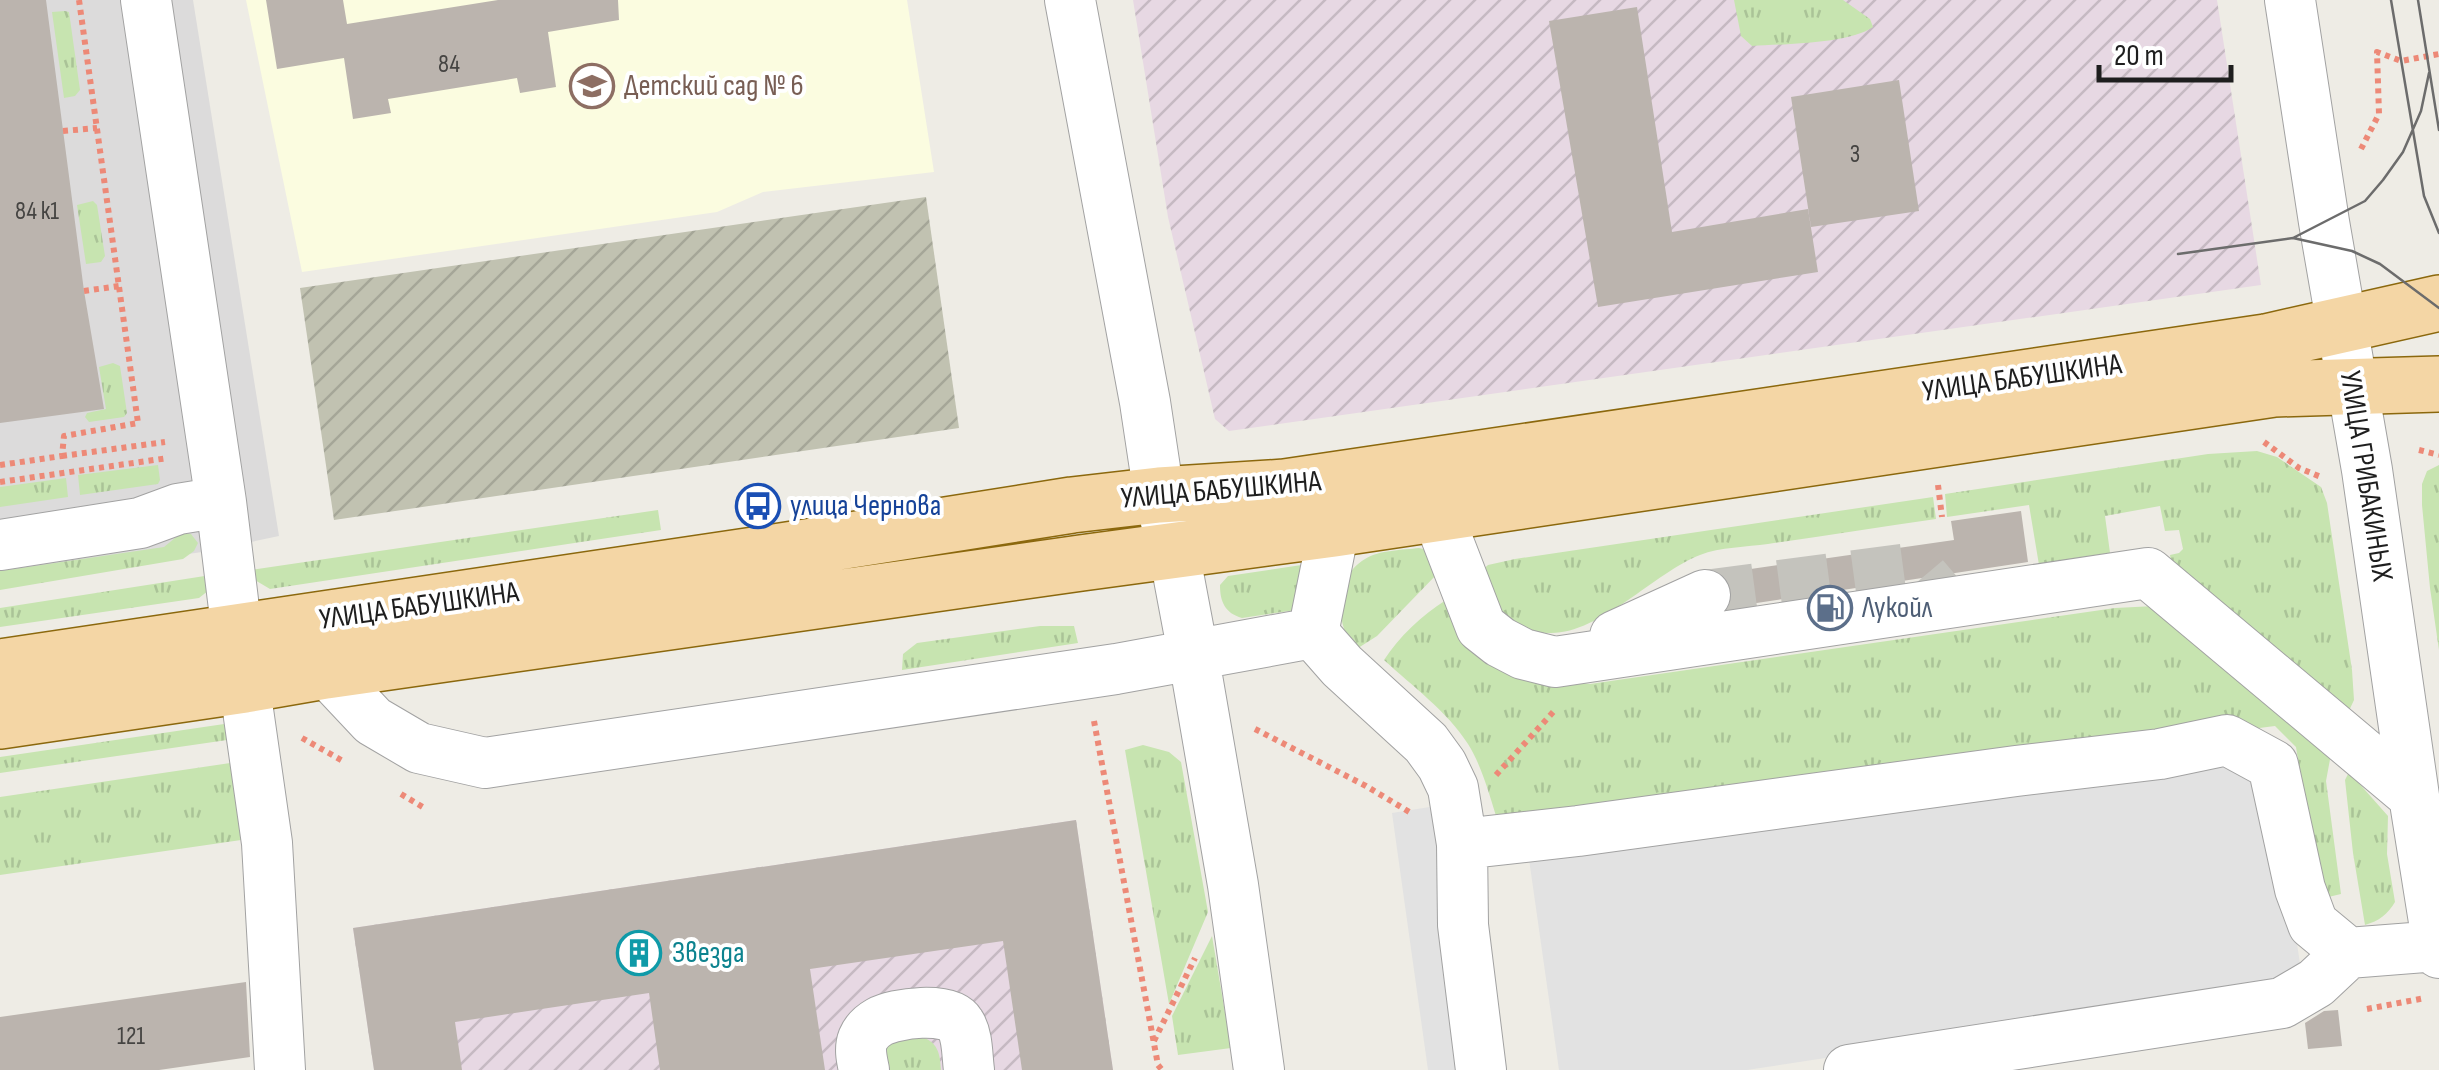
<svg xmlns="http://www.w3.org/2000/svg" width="2439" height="1070" font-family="'Sofia Sans Condensed',sans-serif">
	<defs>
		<pattern id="industrial-furrows" width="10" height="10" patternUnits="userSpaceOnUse" patternTransform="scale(2.5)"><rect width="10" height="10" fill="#e7d8e3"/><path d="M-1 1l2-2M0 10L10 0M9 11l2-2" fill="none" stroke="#c6b9c2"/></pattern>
		<pattern id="construction-furrows" width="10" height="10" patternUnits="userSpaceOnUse" patternTransform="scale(2.5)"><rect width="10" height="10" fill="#c1c2b1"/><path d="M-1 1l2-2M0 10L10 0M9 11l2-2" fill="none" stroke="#a5a698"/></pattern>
		<pattern id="grass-tufts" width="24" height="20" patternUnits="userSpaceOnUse" patternTransform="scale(2.5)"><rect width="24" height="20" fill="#c7e4b0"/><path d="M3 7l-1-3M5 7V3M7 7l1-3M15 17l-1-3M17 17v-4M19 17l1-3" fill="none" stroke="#aac397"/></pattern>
	</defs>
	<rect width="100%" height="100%" fill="#eeece5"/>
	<path fill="#dcdbdb" d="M0 0H193L279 536 209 551 0 581Z"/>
	<path fill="url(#industrial-furrows)" d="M1133 0H2217L2261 285 1229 431 1215 419 1168 217Z
		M1076 820 1113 1070H374L353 928Z"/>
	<path fill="#fbfce0" d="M246 0H907L934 172 763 192 717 212 302 272Z"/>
	<path fill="url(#construction-furrows)" d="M926 197 959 428 334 520 300 288Z"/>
	<path fill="url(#grass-tufts)" d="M1734 0H1843L1870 19 1873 27C1849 44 1783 44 1752 46L1741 36Z
		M65 11 69 12 80 90 75 96 64 98 52 12Z
		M93 201 97 205 105 256 101 262 86 264 77 205Z
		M113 363 120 366 127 413 124 417 89 422 85 417 87 413 106 409 99 367Z
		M2257 451 2277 457 2321 487 2327 503 2352 670 2354 700 2347 715 2171 560 2170 555 2179 553 2183 549 2179 530 2165 531 2160 506 2105 516 2111 560 2040 571 2029 505 1947 517 1945 494 2208 454Z
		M158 465 160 480 158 484 80 495 78 475Z
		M2439 465V650L2430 588 2422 505V484L2427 471Z
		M66 478 68 497 0 507V487Z
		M1933 497 1936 519C1880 527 1824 536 1768 544 1747 547 1720 547 1700 555 1654 573 1600 634 1550 633 1508 633 1498 605 1479 573L1488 565 1515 559Z
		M658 510 661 530 270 589 253 579 251 570Z
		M181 533 191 534 198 543 194 551 183 559 0 590V571L164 547Z
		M1419 548 1428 550 1439 572 1377 636 1355 650C1335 624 1333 578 1365 559 1379 550 1403 550 1419 548Z
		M1308 564 1296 610 1242 618C1225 613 1220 602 1220 585L1228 576Z
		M211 575 213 587 199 598 0 627V608Z
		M1446 600 1563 681 1590 684 2115 608 2155 606 2331 754 2326 781 2341 894 2320 899 2296 747 2275 726 1499 825C1490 798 1483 768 1468 744 1447 711 1412 686 1384 660 1399 637 1422 615 1446 600Z
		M1040 626H1074L1078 643 902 670 903 654 917 643Z
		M231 723 234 739 0 773V757Z
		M1143 745 1169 752 1181 762 1208 912 1169 1004 1125 750Z
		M237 762 248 839 0 875V797Z
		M2349 772 2388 816 2387 854 2395 902C2388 914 2379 921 2365 925L2353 853 2345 780Z
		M1212 936 1231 1048 1178 1055 1172 1016Z
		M920 1036C938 1042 940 1053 941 1070H883L885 1043Z"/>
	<path fill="#e2e2e2" d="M2268 741 2303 985 1747 1070H1559L1528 852Z
		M1436 806 1467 1070H1428L1392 813Z"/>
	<path fill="#bbb4ae" d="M0 0H46L84 291 104 409 0 423Z
		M266 0H343L347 24 498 0H618L619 20 548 32 556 87 520 93 517 78 388 99 391 113 353 119 344 58 277 69Z
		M1637 7 1672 232 1808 209 1818 272 1598 307 1549 21Z
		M1899 80 1919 211 1811 227 1791 97Z
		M2021 511 2028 562 1730 607 1734 597 1731 584 1723 573 1954 540 1951 521Z
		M1076 820 1113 1070H1022L1003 941 810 969 825 1070H660L649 993 455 1022 462 1070H374L353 928Z
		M246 982 250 1057 159 1070H0V1017Z
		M2338 1010 2342 1046 2308 1049 2305 1023 2324 1011Z"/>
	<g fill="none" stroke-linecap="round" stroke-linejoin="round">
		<path stroke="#c4c3bd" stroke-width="50" stroke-dasharray="50 25" stroke-linecap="butt" d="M1705 595 1916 567 1938 593"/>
		<defs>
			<path id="minor" d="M146 0 221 502 237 633 267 843 280 1070
				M1070 0 1145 402 1159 495 1174 552 1193 653 1233 885 1259 1070
				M2290 0 2324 222 2367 470 2414 796 2439 953
				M1437 513 1481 627 1500 642 1523 654 1555 662 2148 573 2414 796
				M0 545 140 523 178 509 221 502
				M1313 633 1342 666 1426 743 1442 765 1453 788 1462 844 1463 925 1481 1070
				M1313 633 1334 529
				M1615 636 1705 595
				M326 671 373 721 419 748 485 763 1116 669 1313 633
				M1462 844 1578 831 2016 771 2160 754 2227 740 2273 765 2300 889 2313 924 2348 953
				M864 1070C862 1060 859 1049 863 1039 866 1032 872 1026 879 1022 895 1013 949 1006 960 1024 968 1036 967 1056 969 1070
				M1849 1070 2282 1003 2316 983 2348 953 2439 946"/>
			<path id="major" d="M0 667 775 552 1072 505 1159 495 1285 487 2266 342 2439 303
				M0 721 245 685 326 671 1081 563 1334 529 2274 389 2439 384"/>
		</defs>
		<use href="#minor" stroke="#a2a2a2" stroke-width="52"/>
		<use href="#major" stroke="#8b680d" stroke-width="58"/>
		<path stroke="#ed8977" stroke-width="6" stroke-dasharray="5 5" stroke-linecap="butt" d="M63 131 97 128
			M2361 149 2379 114 2377 52 2401 61 2439 54
			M84 291 119 286
			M2264 442 2299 468 2321 477
			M2419 450 2439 455
			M62 456 165 442
			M0 465 62 456 64 436 138 423 79 0
			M0 482 168 458
			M1938 485 1942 517
			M1094 721 1158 1065 1162 1070
			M1255 729 1366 786 1411 813
			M302 738 343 761
			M1496 775 1555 710
			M401 794 426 809
			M2367 1009 2425 998
			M1154 1041 1195 958"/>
		<use href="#minor" stroke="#fff" stroke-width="50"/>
		<use href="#major" stroke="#f4d6a5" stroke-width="55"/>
		<path stroke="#6c6c6c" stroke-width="2.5" d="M2391 0 2424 196 2439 233
			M2418 0 2439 130
			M2293 238 2365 201 2383 180 2403 152 2421 111 2429 73
			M2178 254 2293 238 2352 251 2380 264 2439 308"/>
	</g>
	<defs>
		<symbol id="school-ring" viewBox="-11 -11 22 22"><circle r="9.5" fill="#fff" stroke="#8d6e63" stroke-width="1.5"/><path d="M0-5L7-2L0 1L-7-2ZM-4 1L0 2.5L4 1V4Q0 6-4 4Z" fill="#8d6e63"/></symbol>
		<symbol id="bus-ring" viewBox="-11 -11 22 22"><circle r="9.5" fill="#fff" stroke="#1a4fb4" stroke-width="1.5"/><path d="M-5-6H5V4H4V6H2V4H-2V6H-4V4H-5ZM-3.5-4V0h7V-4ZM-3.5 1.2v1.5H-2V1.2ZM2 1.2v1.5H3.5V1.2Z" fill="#1a4fb4"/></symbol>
		<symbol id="fuel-ring" viewBox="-11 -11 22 22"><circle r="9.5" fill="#fff" stroke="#5c6f8a" stroke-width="1.5"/><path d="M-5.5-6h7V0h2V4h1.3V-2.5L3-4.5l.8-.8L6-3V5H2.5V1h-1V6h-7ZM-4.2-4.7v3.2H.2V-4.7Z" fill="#5c6f8a"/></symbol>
		<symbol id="building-ring" viewBox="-11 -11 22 22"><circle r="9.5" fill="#fff" stroke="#0f9aa8" stroke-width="1.5"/><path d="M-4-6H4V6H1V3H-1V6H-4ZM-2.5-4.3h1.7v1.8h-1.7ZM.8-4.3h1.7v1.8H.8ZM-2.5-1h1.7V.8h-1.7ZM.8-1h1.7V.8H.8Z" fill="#0f9aa8"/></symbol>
	</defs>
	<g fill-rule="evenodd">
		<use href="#school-ring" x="567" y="61" width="50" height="50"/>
		<use href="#bus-ring" x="733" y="481" width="50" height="50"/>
		<use href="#fuel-ring" x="1805" y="583" width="50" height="50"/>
		<use href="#building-ring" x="614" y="928" width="50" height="50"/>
	</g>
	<g text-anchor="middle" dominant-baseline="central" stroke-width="8" stroke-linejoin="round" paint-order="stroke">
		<g font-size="25" fill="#454442">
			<text x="449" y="64">84</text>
			<text x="1855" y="154">3</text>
			<text x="37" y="211">84 к1</text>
			<text x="131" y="1036">121</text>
		</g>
		<g font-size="30" fill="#785e54" stroke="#fff" text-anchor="start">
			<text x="624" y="86">Детский сад № 6</text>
		</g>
		<g font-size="30" fill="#1e1e1e" stroke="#fff">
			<text transform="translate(2022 378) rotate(-8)">УЛИЦА БАБУШКИНА</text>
			<text transform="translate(2366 476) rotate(81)">УЛИЦА ГРИБАКИНЫХ</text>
			<text transform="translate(1221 490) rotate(-5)">УЛИЦА БАБУШКИНА</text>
			<text transform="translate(419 606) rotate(-8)">УЛИЦА БАБУШКИНА</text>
		</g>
		<g font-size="30" fill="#164399" stroke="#fff" text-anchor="start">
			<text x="790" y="506">улица Чернова</text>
		</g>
		<g font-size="30" fill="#4e5e75" stroke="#fff" text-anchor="start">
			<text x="1862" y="608">Лукойл</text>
		</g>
		<g font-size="30" fill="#0d838f" stroke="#fff" text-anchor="start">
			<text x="672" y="953">Звезда</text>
		</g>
	</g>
	<path d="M2099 65v15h132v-15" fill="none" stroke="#1e1e1e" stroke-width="5"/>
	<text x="2114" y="65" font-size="30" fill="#1e1e1e" stroke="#ffffff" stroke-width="8" paint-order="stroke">20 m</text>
</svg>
